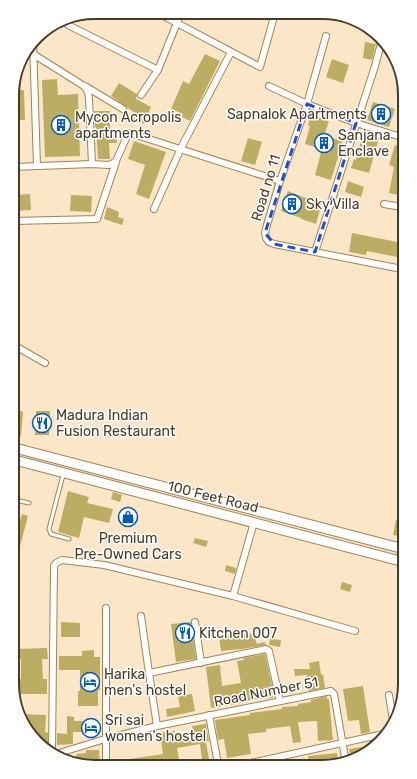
<svg xmlns="http://www.w3.org/2000/svg" width="417" height="779" font-family="Rubik,sans-serif">
	<rect width="100%" height="100%" fill="#fbe6c7"/>
	<path fill="#bdad63" d="M365 42 376 44 372 60 363 58Z
		M205 54 220 61 190 121 182 117 183 114 171 109 183 81 189 84Z
		M332 59 349 65 343 83 326 77Z
		M57 79 58 95 78 94 80 156 45 157 42 80Z
		M119 83 137 94 136 99 151 107 144 124 132 119 135 113 111 96Z
		M13 90H24L25 120H13Z
		M373 102 395 109 389 127 367 120Z
		M94 111H110V133H117V143H109L110 159H98L96 127H95Z
		M311 115 329 121 324 136 343 141 331 180 315 175 322 149 305 144 310 126 308 125Z
		M363 133 379 138 369 173 351 168 354 159 356 160Z
		M248 138 262 142 255 165 241 161Z
		M134 141 166 152 149 199 136 194 145 165 128 159Z
		M395 145 401 147 402 196 389 193 394 167 389 165Z
		M348 181 364 187 361 197 345 192Z
		M288 191 303 197 322 202 316 224 301 219V218L281 211Z
		M30 194 31 210 13 211V195Z
		M71 195 92 196 91 212 70 211Z
		M107 207 119 212 118 217 124 219 122 225 104 219Z
		M352 233 402 243V258L367 251 366 255 349 252Z
		M15 409 23 412 21 436 15 434Z
		M36 411H50L49 435H35Z
		M68 491 89 497 87 503 113 509 109 523 84 517 79 538 58 532Z
		M113 492 122 495 120 502 111 499Z
		M22 514 28 516 18 554H15V537Z
		M396 520 403 522 400 536 393 535Z
		M195 538 208 541 206 547 193 543Z
		M226 565 236 568 235 574 225 571Z
		M342 582 352 585 350 592 340 589Z
		M61 622 80 623V637H61Z
		M191 622 196 659 176 662 171 624Z
		M251 633 252 638H255L257 644 265 642 266 645 242 649 221 651 219 636 237 634V636Z
		M270 639 281 640 280 647 269 645Z
		M47 648 48 659H42L43 679H47V694H16V679H21V659H16V649Z
		M94 650V657H100V690H98V706H78V691H80V670H59V656H82V651Z
		M265 654 272 685 273 698 256 699 241 702V703L211 708 206 667 220 665 222 686 241 683 237 661 244 660 243 658Z
		M319 661 321 675 323 674 325 688 309 691 307 675 295 676 294 669H310L309 663Z
		M397 677 405 678V690L401 700Z
		M363 686 370 732 361 734 359 720 348 721 343 689Z
		M192 694 195 711 167 717 166 709 180 707 178 696Z
		M327 696V699H329L333 740 318 741 317 721 298 722 301 742 293 743 290 726 266 729V732L248 734 251 754 227 758 224 739 218 740 215 720 250 715V713L282 709V707L298 706V704L311 702V700Z
		M18 714 46 715 45 732 48 733V744H46V747H40Z
		M67 716 74 717V721H98V732H73V744L57 745V733L67 734Z
		M206 724 209 741 206 742 210 765H188V761L202 759 200 744 177 748 180 765 132 766 130 759 163 754 160 733 175 731V735L193 732 192 726Z
		M373 745 360 755 351 761 349 749Z
		M86 750H99L100 766H84L77 763 76 754 86 753Z
		M337 753 338 763H309L308 756Z"/>
	<g fill="none" stroke-linecap="round" stroke-linejoin="round">
		<defs>
			<path id="service" d="M63 475 49 529 51 534 69 539
				M15 500 29 503"/>
			<path id="minor" d="M156 12 260 67 275 13
				M61 20 70 26 158 70
				M326 36 307 104 280 181 267 225 265 233 266 238 269 242 274 244 402 269
				M33 42 37 166
				M33 54 84 86 88 92 89 99 92 164
				M85 86 123 109
				M269 86 307 104 356 123 401 137
				M141 95 158 70 181 13
				M13 167 92 164 108 165 112 164 116 161 128 134 130 133 280 181
				M384 204 402 207
				M154 209 181 148 231 52
				M13 221 97 219 116 162
				M315 252 375 66 382 40
				M14 348 17 347 45 363
				M233 596 355 631
				M141 616 149 673
				M195 622 201 663
				M389 695 393 720
				M209 715 218 764
				M157 726 149 673 266 649 269 651 280 701
				M52 752 54 566 56 563 62 560 104 565 233 596 254 522
				M56 754 105 739 157 726 331 691 334 694 346 763
				M246 764 388 733
				M106 766V608"/>
			<path id="secondary" d="M15 448 404 549
				M15 460 404 562"/>
		</defs>
		<use href="#service" stroke="#a38451" stroke-width="5"/>
		<use href="#minor" stroke="#a38451" stroke-width="8"/>
		<use href="#secondary" stroke="#a38451" stroke-width="11"/>
		<use href="#service" stroke="#fff" stroke-width="3"/>
		<use href="#minor" stroke="#fff" stroke-width="6"/>
		<use href="#secondary" stroke="#fff" stroke-width="9"/>
	</g>
	<path fill="none" stroke="#1d4ed8" stroke-width="3" stroke-dasharray="8 5" stroke-linejoin="round" d="M307 104 356 123 315 252 274 244 265 233Z"/>
	<defs>
		<symbol id="building-ring" viewBox="-11 -11 22 22"><circle r="9.5" fill="#fff" stroke="#0058c1" stroke-width="1.5"/><path d="M-4-6H4V6H1V3H-1V6H-4ZM-2.5-4.3h1.7v1.8h-1.7ZM.8-4.3h1.7v1.8H.8ZM-2.5-1h1.7V.8h-1.7ZM.8-1h1.7V.8H.8Z" fill="#0058c1"/></symbol>
		<symbol id="restaurant-ring" viewBox="-11 -11 22 22"><circle r="9.5" fill="#fff" stroke="#0058c1" stroke-width="1.5"/><path d="M-5-6h1v4h1v-4h1v4h1v-4h1v5L-1.5 .5V6h-2V.5L-5-1ZM5-6V6H3V1.5H1.5Q1.5-4 5-6Z" fill="#0058c1"/></symbol>
		<symbol id="shop-ring" viewBox="-11 -11 22 22"><circle r="9.5" fill="#fff" stroke="#0058c1" stroke-width="1.5"/><path d="M-5-2.5h2.3a2.7 3.5 0 0 1 5.4 0H5L5.5 6h-11ZM-1.5-2.5h3a1.5 2.3 0 0 0-3 0Z" fill="#0058c1"/></symbol>
		<symbol id="hotel-ring" viewBox="-11 -11 22 22"><circle r="9.5" fill="#fff" stroke="#0058c1" stroke-width="1.5"/><path d="M-6-4.5h1.5V1H6V5H4.5V3h-9V5H-6ZM-4 0a1.8 1.8 0 1 1 3.6 0ZM.5 0V-2.5h3Q6-2.5 6 0Z" fill="#0058c1"/></symbol>
	</defs>
	<g fill-rule="evenodd">
		<use href="#building-ring" x="370" y="103" width="22" height="22"/>
		<use href="#building-ring" x="50" y="114" width="22" height="22"/>
		<use href="#building-ring" x="313" y="132" width="22" height="22"/>
		<use href="#building-ring" x="281" y="193" width="22" height="22"/>
		<use href="#restaurant-ring" x="31" y="412" width="22" height="22"/>
		<use href="#shop-ring" x="117" y="506" width="22" height="22"/>
		<use href="#restaurant-ring" x="174" y="622" width="22" height="22"/>
		<use href="#hotel-ring" x="79" y="671" width="22" height="22"/>
		<use href="#hotel-ring" x="80" y="717" width="22" height="22"/>
	</g>
	<g text-anchor="middle" dominant-baseline="central" stroke-width="3" stroke-linejoin="round" paint-order="stroke">
		<g font-size="14" fill="#483b25" stroke="#fff" text-anchor="start">
			<text x="367" y="114" text-anchor="end">Sapnalok Apartments</text>
			<text x="75" y="117">Mycon Acropolis<tspan x="75" dy="16">apartments</tspan></text>
			<text x="338" y="135">Sanjana<tspan x="338" dy="16">Enclave</tspan></text>
			<text x="306" y="204">Sky Villa</text>
			<text x="56" y="415">Madura Indian<tspan x="56" dy="16">Fusion Restaurant</tspan></text>
			<text x="128" y="538" text-anchor="middle">Premium<tspan x="128" dy="16">Pre-Owned Cars</tspan></text>
			<text x="199" y="633">Kitchen 007</text>
			<text x="104" y="674">Harika<tspan x="104" dy="16">men's hostel</tspan></text>
			<text x="105" y="720">Sri sai<tspan x="105" dy="16">women's hostel</tspan></text>
		</g>
		<g font-size="14" fill="#483b25" stroke="#fff">
			<text transform="translate(266 188) rotate(-73)">Road no 11</text>
			<text transform="translate(213 497) rotate(14)">100 Feet Road</text>
			<text transform="translate(266 692) rotate(-11)">Road Number 51</text>
		</g>
	</g>
	<path d="M0 0H417V779H0ZM95 19H322A76 76 0 0 1 398 95V684A76 76 0 0 1 322 760H95A76 76 0 0 1 19 684V95A76 76 0 0 1 95 19Z" fill="#fff" fill-rule="evenodd"/>
	<path fill="none" stroke="#483b25" stroke-width="2" d="M95 19H322A76 76 0 0 1 398 95V684A76 76 0 0 1 322 760H95A76 76 0 0 1 19 684V95A76 76 0 0 1 95 19Z"/>
</svg>
